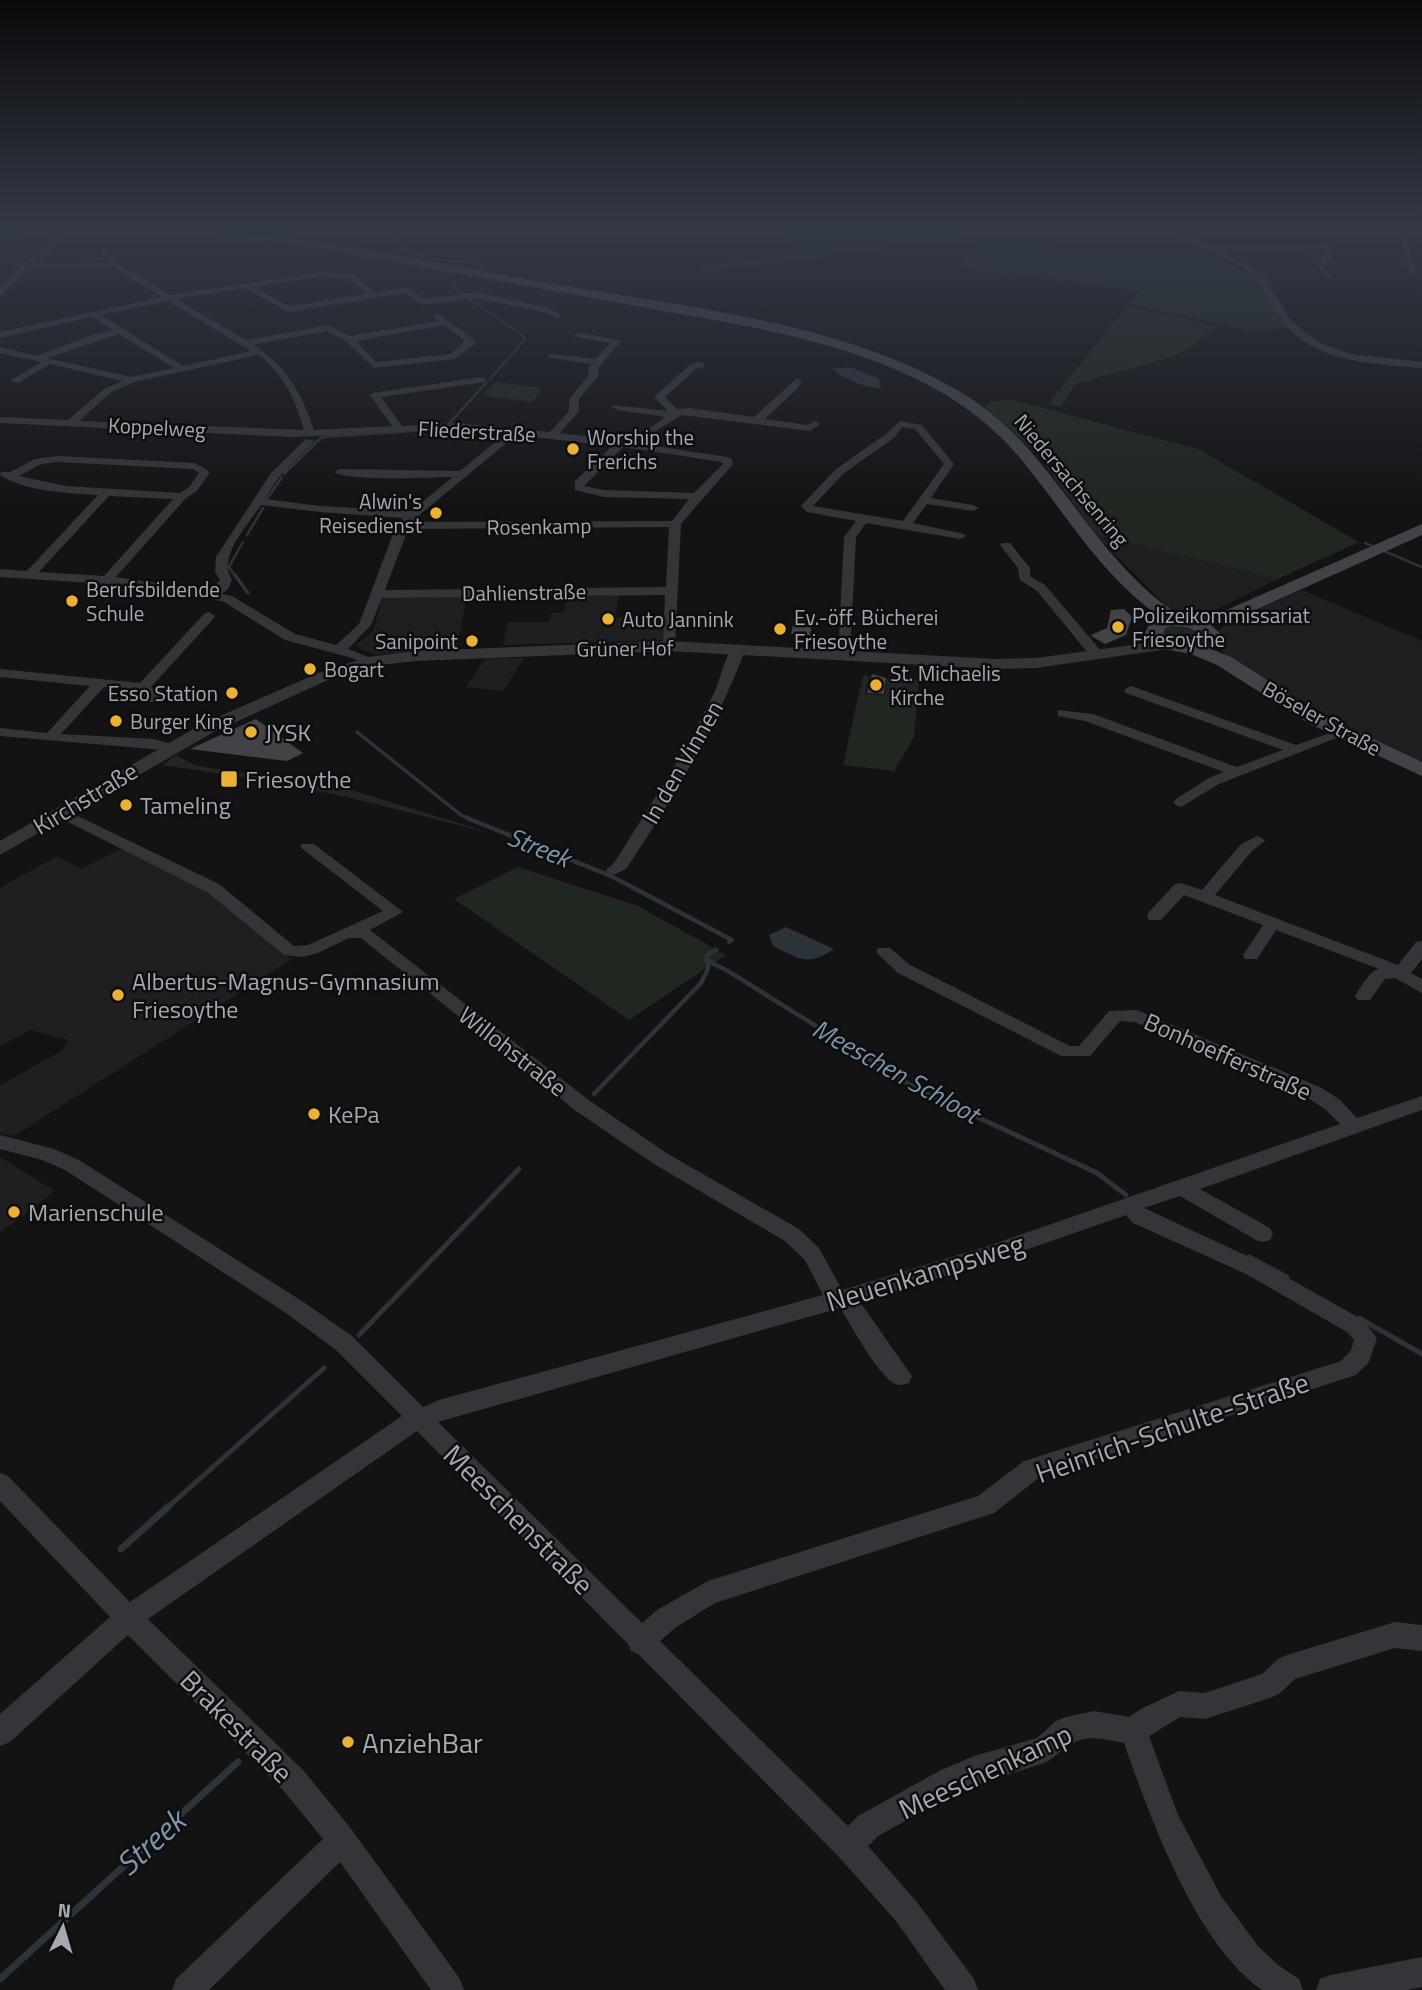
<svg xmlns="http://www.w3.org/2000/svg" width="1422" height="1990" font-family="'Titillium Web',sans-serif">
	<rect width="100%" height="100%" fill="#131314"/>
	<path fill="#1f1f21" d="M0 234 24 240 46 244 23 262 15 263 0 259Z
		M1096 535 1278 579 1215 610 1202 613 1169 609Z
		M1302 590 1422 641V762L1362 736 1225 655 1217 644 1218 632 1225 624Z
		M618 594 616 617H665V640L503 645 508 622H549L551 613 564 612 567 596Z
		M389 596H467L457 648 376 655 355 646 373 632 382 599Z
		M524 658 503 691 466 687 485 659Z
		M121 849 173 873 213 895 292 959 14 1136 0 1133V1085L62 1051 68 1040 30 1030 0 1046V888L57 856 81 869Z
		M0 1157 55 1191 0 1233Z"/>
	<path fill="#1f2720" d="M776 231H888L890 237H965L702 272 696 267 802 254Z
		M984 240 1062 248 1216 256 1263 283 1271 304 1287 327 1251 331 1129 304 1139 291 960 267Z
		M1127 306 1217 326 1195 344 1174 356 1075 384 1061 407 1048 404Z
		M496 382 543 388 532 402 482 396Z
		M1013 400 1198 449 1359 542 1278 579 1096 535 1037 454 985 406 992 401Z
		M1172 625H1185L1202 633 1203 639 1182 644 1163 635V629Z
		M863 675 869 676 865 694 885 695 887 678 919 680 914 737 894 771 843 765Z
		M176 755 194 765 324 787 332 784 494 834 347 797 262 780 162 765Z
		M518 867 638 906 726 955 629 1020 454 899Z"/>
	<path fill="#2c3339" d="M850 367 879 379 881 388C863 388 846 379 832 369Z
		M786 927 834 949C807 967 800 959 773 946L769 935Z"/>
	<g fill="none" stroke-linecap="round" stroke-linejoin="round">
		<path stroke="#2c3339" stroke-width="2" d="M389 231C414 264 439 258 476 263L482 265 481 271
			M458 282 453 286 462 293
			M467 297 526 338 490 379
			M485 385 487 382"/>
		<path stroke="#2c3339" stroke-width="2.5" d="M284 474 322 437 444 429 486 383
			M267 499 282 477
			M247 535 263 508
			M1365 543 1422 567
			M236 577 229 567 243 542"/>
		<path stroke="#2c3339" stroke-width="3.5" d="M235 575 248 593
			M357 732 461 815 471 819"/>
		<path stroke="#2c3339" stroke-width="4.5" d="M467 818 611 876 732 940 729 942
			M706 960 728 971 920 1091 992 1124
			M594 1094 701 983 708 969 707 955 716 950"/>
		<path stroke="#2c3339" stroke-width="5" d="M988 1122 1097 1173 1126 1195
			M1249 1257 1287 1277
			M1359 1318 1422 1354
			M359 1335 519 1169
			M167 1508 324 1368"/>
		<path stroke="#2c3339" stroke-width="7" d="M121 1549 169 1506
			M0 1979 238 1762"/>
	</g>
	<path fill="#424347" d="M1124 609 1132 617 1126 635 1105 644 1093 637 1091 635 1107 628 1111 610Z
		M795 616 813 617 810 635 791 634Z
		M872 674 886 678 884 694 867 693Z
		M256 719 303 753 287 761 190 749Z"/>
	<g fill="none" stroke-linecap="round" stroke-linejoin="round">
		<path fill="#343539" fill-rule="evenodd" d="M1166 231H1176L1210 245 1331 244 1333 253 1325 266 1332 276 1328 278 1317 266 1325 253 1324 248 1220 249 1263 275 1291 321 1320 343 1351 354 1422 362V368C1375 364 1316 363 1284 323 1269 306 1267 285 1247 271 1223 253 1190 248 1166 231Z
			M1398 231H1406L1416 273 1409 271Z
			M105 249 118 263 170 295 322 272 354 275 375 293 407 287 424 299 477 292 549 308 561 315 557 318 543 312 477 298 422 305 405 293 288 312 244 288 176 299 246 340 328 325 350 336 438 321 433 316 437 313 475 340 473 346 454 359 374 368 346 341 327 331 253 345C286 365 301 392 314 430L392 426 370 395 372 393 482 377 485 378V382L381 397 402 426 455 423 550 432 569 411V399L589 375 588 368 591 364 547 357 552 354 596 359 610 343 575 337 574 335 578 332 621 341 598 368 599 375 579 399V411L560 433 632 442 665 417 617 410 612 407 613 405 668 411 654 397 691 364 701 362 706 365 704 367 697 368 665 397 677 409 690 408 754 417 797 378 802 381 798 388 765 419 808 425 815 421 820 424 810 431 682 415 659 429 642 444 727 457 731 458 733 464 681 524 675 646 669 650 663 646 665 595 382 598 371 625 348 649 373 659 375 662 368 666 352 658 285 640 224 602 197 595 107 584 0 577V569L27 571 98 495C67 493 26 492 0 475L1 472H10L35 459 57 456 195 463 210 472 197 491 186 498 116 577 210 591 220 580 215 572 216 557 271 473 306 439 315 441 279 477 265 499 320 506 411 511 453 477C429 477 349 482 334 472L339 469 460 471 505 434 455 429 293 437 0 423V417L68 420 104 389 122 381 50 364 18 383 10 381 41 362 0 353V347L37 356 89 336 113 330 92 317 0 338V332L162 297 113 267 32 269 0 263V259L32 265 109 263 101 251ZM322 276 349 279 367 294 289 306 254 287ZM168 301 251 351 183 366 101 315ZM444 325 465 341 451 354 376 362 356 341ZM119 334 174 368 131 377 47 358ZM258 355C282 370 297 404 304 430L79 421 110 393 134 382ZM516 435 612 446 575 481V490L604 497 689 499 672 521 411 522ZM623 447 722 462 723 464 694 493 604 490 584 486ZM57 462 193 469 199 473 189 487 180 493 66 486 19 476 41 464ZM109 496 173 499 104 576 39 572ZM261 505 320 512 403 518 396 526 359 624 336 645 295 634 232 596 222 594 228 589 232 580C217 556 248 525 261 505ZM669 527 666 587 385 590 408 529Z
			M900 421 922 425 954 464 931 498 973 505 979 508 973 511 927 504 913 523 964 534 966 536 960 539 866 523 856 537 850 655 843 659 838 658 844 537 856 521 807 512 801 506 836 469 886 434ZM902 427 915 429 944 464 903 521 813 506 844 473 894 438Z
			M1002 543H1010L1030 568V576L1045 585 1102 652V658H1092L1037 591 1020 580 1018 568 1000 545Z
			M209 612 215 616 213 619 151 687 161 699 159 702H149C139 686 121 688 104 687L61 734 154 739 176 745V751L0 736V728L47 733 90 686 0 677V669L140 683 205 613Z
			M739 644 746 648C716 727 673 799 626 869L614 875 608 873 606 870 614 863C650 806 686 751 715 691 721 678 726 648 739 644Z
			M1131 686 1296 745 1342 729 1349 733 1219 784 1181 807 1176 805 1173 802 1176 799 1209 778 1224 772 1085 721 1058 716V710L1093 714 1237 767 1283 750 1126 693 1124 690Z
			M61 808 219 884 294 946 308 945 383 911 300 847 302 844H314L403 912 370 930 590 1101 668 1154 799 1229 819 1248 842 1290 988 1246 1340 1124 1326 1110 1308 1098 1135 1022 1120 1021 1090 1056H1061L898 973 876 952 878 948H890L910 965 1070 1046H1079L1109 1011 1137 1010 1322 1088 1340 1100 1357 1118 1422 1096V1110L1200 1189 1270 1228 1273 1234 1270 1240 1263 1242 1256 1240 1180 1196 1144 1208 1260 1262 1363 1320 1377 1338 1369 1362 1356 1375 1049 1474 1040 1477 994 1513 715 1603 675 1628 660 1641 848 1826 858 1816 941 1770 974 1756 1037 1738 1056 1721 1066 1717 1094 1711 1129 1717 1141 1709 1179 1691 1205 1693 1262 1674 1278 1659 1287 1655 1395 1622 1422 1625V1651L1395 1648 1295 1679 1279 1694 1270 1698 1205 1719 1180 1717 1149 1736 1178 1815 1221 1896 1258 1946 1278 1965 1299 1979 1303 1990H1262C1195 1943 1150 1817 1124 1743 1107 1740 1089 1734 1073 1743 1062 1748 1055 1758 1044 1763L961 1790 878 1836 868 1846 916 1901 974 1979 978 1990H945L896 1921 838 1856 638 1654 631 1651 628 1644 417 1431 148 1619 303 1770 352 1830 460 1979 464 1990H431L340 1862 209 1990H172L176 1979 323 1839 283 1790 128 1635 10 1742 0 1746V1714L110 1617 0 1501V1473L8 1476 130 1602 402 1416 336 1350 286 1313 65 1170 42 1160 0 1149V1135L54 1149 79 1160 302 1301 352 1336 423 1407 439 1400 823 1295 805 1260 785 1241 654 1164 576 1111 361 938H349L318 953 302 957 284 955 207 892 56 816 53 813ZM1126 1215 1133 1223 1246 1274 1347 1332 1354 1340 1351 1350 1341 1361 1024 1461 978 1496 708 1581 657 1610 642 1623 438 1422 840 1308C853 1328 874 1369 893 1383 898 1386 903 1385 909 1383L912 1376 860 1302 991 1262Z
			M1257 836 1262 838 1265 841 1252 851 1215 895 1398 965 1416 942 1422 941V959L1411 973 1422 979V993L1395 978 1385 979 1370 1000H1358L1355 996C1361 987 1369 971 1379 969L1276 930 1257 959H1245L1243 955 1263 925 1184 895 1161 920H1149L1147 916 1149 912 1175 884 1181 883 1202 890 1240 845Z
			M1422 1957V1987L1407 1990H1316L1320 1979 1331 1975Z"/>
		<path fill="#343539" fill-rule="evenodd" d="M62 231H72L0 296V287L21 265Z
			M1169 640 1177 645 1175 648 1036 668 996 669 669 651 416 661 370 666 330 679 212 733 0 855V841L200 725 318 673 368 657 416 651 669 641 996 659 1036 658Z"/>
		<path fill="#424349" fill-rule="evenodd" d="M170 231C295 231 418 260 542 282 681 307 849 321 970 398 1038 441 1075 518 1131 575 1145 589 1163 607 1182 615 1194 620 1209 615 1222 612L1422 524V535L1233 620 1211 625 1221 634V641L1211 649 1231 657 1324 716 1422 762V776L1310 724 1217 665 1191 654 1159 648 1145 633 1151 621 1162 618C1101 577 1066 513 1020 458 954 378 850 348 752 327L296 244 175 234ZM1171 626 1188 627 1203 635V639C1188 647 1175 644 1163 633L1165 628Z"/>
	</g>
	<linearGradient id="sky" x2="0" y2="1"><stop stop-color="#0a0a0b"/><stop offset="0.45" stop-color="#333945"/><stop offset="1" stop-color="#333945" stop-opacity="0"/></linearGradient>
	<rect width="1422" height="509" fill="url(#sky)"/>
	<g fill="#eab135" stroke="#0e0e0f" stroke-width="2.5">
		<circle cx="573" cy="449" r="7"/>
		<circle cx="436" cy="513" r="7"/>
		<circle cx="72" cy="601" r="7"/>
		<circle cx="608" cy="619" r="7"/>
		<circle cx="1118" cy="627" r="7"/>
		<circle cx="780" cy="629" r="7"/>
		<circle cx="472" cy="641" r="7"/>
		<circle cx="310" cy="669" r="7"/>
		<circle cx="876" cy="685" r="7"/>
		<circle cx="232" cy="693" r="7"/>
		<circle cx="116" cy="721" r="7"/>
		<circle cx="251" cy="732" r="7"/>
		<rect x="220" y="770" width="18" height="18" rx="3.5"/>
		<circle cx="126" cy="805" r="7"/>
		<circle cx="118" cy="995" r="7"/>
		<circle cx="314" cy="1114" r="7"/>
		<circle cx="14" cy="1212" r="7"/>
		<circle cx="348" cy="1742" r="7"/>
	</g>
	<g text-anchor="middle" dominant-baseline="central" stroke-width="5" stroke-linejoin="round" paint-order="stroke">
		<g font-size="21" fill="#a5a9b4" stroke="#0e0e0f">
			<text transform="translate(157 427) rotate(3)">Koppelweg</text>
			<text transform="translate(477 431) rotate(3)">Fliederstraße</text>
			<text transform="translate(1072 480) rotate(50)">Niedersachsenring</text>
			<text transform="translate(539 526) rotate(-1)">Rosenkamp</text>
			<text transform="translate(524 592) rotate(-1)">Dahlienstraße</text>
			<text transform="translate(625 648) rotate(-1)">Grüner Hof</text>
			<text transform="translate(1322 718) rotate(29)">Böseler Straße</text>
		</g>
		<g font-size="21" fill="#a5a9b4" stroke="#0e0e0f" text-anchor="start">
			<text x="587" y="437">Worship the<tspan x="587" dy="24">Frerichs</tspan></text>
			<text x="422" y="501" text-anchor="end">Alwin's<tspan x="422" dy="24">Reisedienst</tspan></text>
			<text x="86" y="589">Berufsbildende<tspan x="86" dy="24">Schule</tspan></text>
			<text x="1132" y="615">Polizeikommissariat<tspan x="1132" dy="24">Friesoythe</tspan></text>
			<text x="794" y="617">Ev.-öff. Bücherei<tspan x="794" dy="24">Friesoythe</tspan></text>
			<text x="622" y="619">Auto Jannink</text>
			<text x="458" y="641" text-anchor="end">Sanipoint</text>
			<text x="324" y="669">Bogart</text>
			<text x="890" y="673">St. Michaelis<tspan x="890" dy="24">Kirche</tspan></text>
			<text x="218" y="693" text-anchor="end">Esso Station</text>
			<text x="130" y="721">Burger King</text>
		</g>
		<g font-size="24" fill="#a5a9b4" stroke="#0e0e0f" text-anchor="start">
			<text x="265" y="732">JYSK</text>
			<text x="245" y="779">Friesoythe</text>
			<text x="140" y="805">Tameling</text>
			<text x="132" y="981">Albertus-Magnus-Gymnasium<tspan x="132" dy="28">Friesoythe</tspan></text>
			<text x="328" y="1114">KePa</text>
			<text x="28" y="1212">Marienschule</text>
		</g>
		<g font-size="24" fill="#a5a9b4" stroke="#0e0e0f">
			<text transform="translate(682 762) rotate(-60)">In den Vinnen</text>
			<text transform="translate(85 798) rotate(-31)">Kirchstraße</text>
			<text transform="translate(513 1051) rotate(38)">Willohstraße</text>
			<text transform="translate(1228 1056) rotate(24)">Bonhoefferstraße</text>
		</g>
		<g font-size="26" font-style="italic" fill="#7d96ae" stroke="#0e0e0f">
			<text transform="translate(539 847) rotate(22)">Streek</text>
			<text transform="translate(896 1071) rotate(29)">Meeschen Schloot</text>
		</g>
		<g font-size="28" fill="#a5a9b4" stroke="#0e0e0f">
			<text transform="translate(925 1272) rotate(-17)">Neuenkampsweg</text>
			<text transform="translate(1172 1427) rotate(-19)">Heinrich-Schulte-Straße</text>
			<text transform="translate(519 1519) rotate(45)">Meeschenstraße</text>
			<text transform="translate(237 1726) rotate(45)">Brakestraße</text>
			<text transform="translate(985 1771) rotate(-25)">Meeschenkamp</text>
		</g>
		<g font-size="28" fill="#a5a9b4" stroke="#0e0e0f" text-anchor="start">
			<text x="362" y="1742">AnziehBar</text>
		</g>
		<g font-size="32" font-style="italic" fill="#7d96ae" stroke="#0e0e0f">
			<text transform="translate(150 1842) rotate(-42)">Streek</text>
		</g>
	</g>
	<g transform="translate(63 1927) rotate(5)" stroke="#0e0e0f" stroke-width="5" paint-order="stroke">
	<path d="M0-5L12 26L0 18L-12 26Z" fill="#a5a9b4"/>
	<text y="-10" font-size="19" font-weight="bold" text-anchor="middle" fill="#a5a9b4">N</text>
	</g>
</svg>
